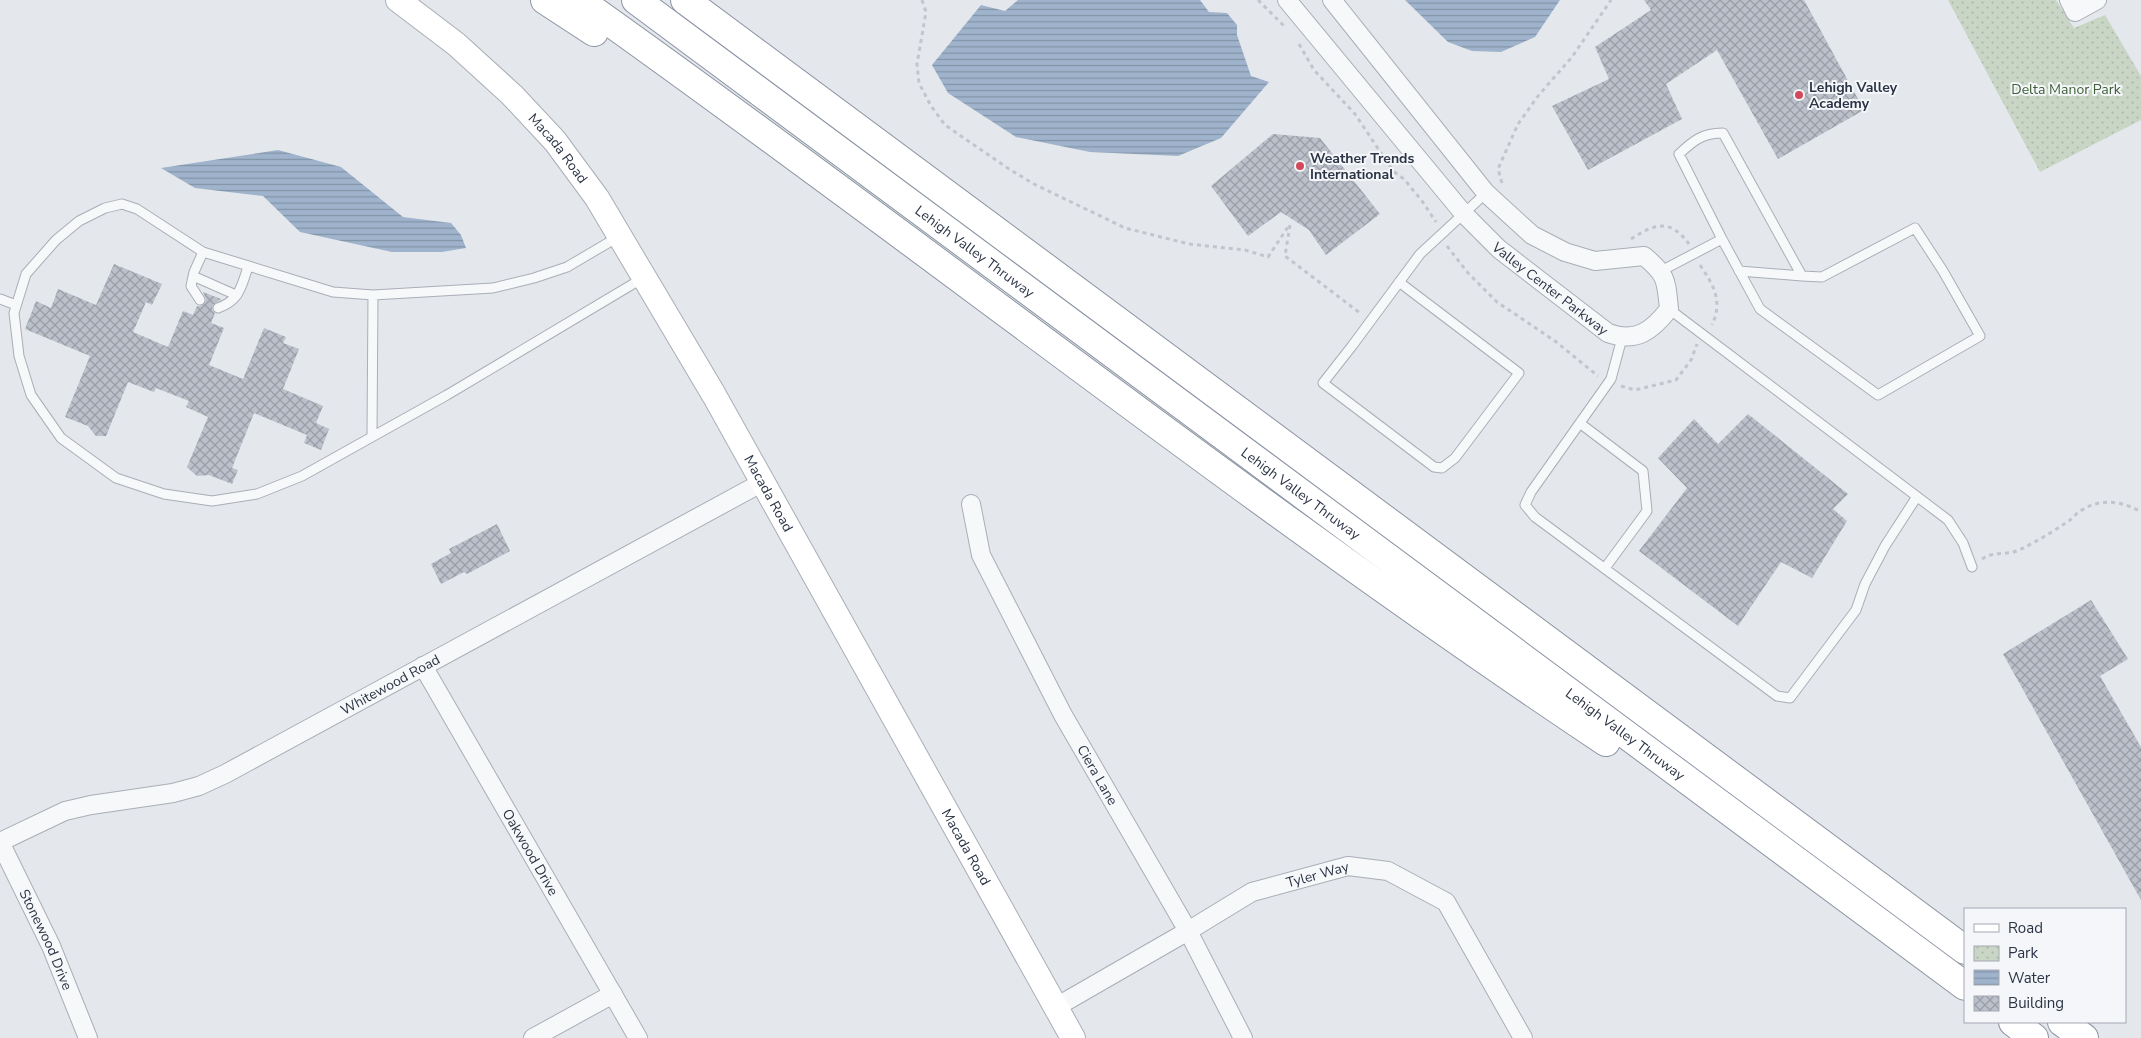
<svg xmlns="http://www.w3.org/2000/svg" width="2141" height="1038" font-family="'Nunito Sans',sans-serif">
	<defs>
		<pattern id="park-dots" width="8" height="8" patternUnits="userSpaceOnUse" patternTransform="scale(1.25)"><rect width="8" height="8" fill="#c9d6c5"/><path d="M2 2h.1M6 6h.1" fill="none" stroke="#adb8ab" stroke-width="1.8" stroke-linecap="round"/></pattern>
		<pattern id="water-rules" width="6" height="5" patternUnits="userSpaceOnUse" patternTransform="scale(1.25)"><rect width="6" height="5" fill="#9fb4cc"/><path d="M0 2.5h6" fill="none" stroke="#8293a7"/></pattern>
		<pattern id="building-cross-hatch" width="8" height="8" patternUnits="userSpaceOnUse" patternTransform="scale(1.25)"><rect width="8" height="8" fill="#bbc0ca"/><path d="M0 0l8 8M0 8l8-8" fill="none" stroke="#989da6"/></pattern>
	</defs>
	<rect width="100%" height="100%" fill="#e4e7ec"/>
	<path fill="url(#park-dots)" d="M1948 0H2056L2074 28 2105 15 2141 76V120L2040 172Z"/>
	<path fill="url(#water-rules)" d="M1018 0H1200L1209 12 1227 13 1237 25V35L1251 76 1269 82 1221 138 1178 156 1090 152 1016 137 948 93 932 65 981 5 1005 11Z
		M1405 0H1560L1535 37 1501 52 1472 51 1448 42Z
		M278 150 341 167 403 217 451 223 461 235 466 248 442 252H392L300 232 263 196 195 188 161 168Z"/>
	<path fill="url(#building-cross-hatch)" d="M1644 0H1804L1864 110 1778 159 1717 50 1666 84 1682 119 1588 170 1552 106 1609 79 1595 47 1651 10Z
		M1273 134 1320 138 1380 214 1326 255 1309 230 1281 212 1248 236 1211 186Z
		M114 264 162 284 152 305 146 302 133 332 168 347 183 311 193 315 197 306H201L205 303 206 299 203 292 221 299 213 305 212 310 215 313 211 323 224 328 209 365 243 379 264 328 286 337 283 343 299 349 283 389 323 406 316 423 329 429 321 450 304 443 307 435 254 413 232 468 238 470 232 484 209 475 197 476 187 467 208 417 186 407 189 401 156 388 154 392 128 382 106 436H96L88 426 65 417 90 356 25 329 36 301 51 308 58 289 96 305Z
		M1748 414 1848 494 1833 509 1847 521 1812 578 1781 562 1738 626 1639 551 1687 488 1658 458 1694 419 1718 444Z
		M497 524 510 551 467 574 464 572 441 584 431 564 451 553 449 549Z
		M2091 600 2128 659 2100 676 2141 747V900L2003 654Z"/>
	<g fill="none" stroke-linecap="round" stroke-linejoin="round">
		<defs>
			<path id="lane" d="M618 237 567 267 534 278 493 288 373 295 333 292 203 252 137 209 122 204 105 208 79 221 56 240 26 274 14 313 19 356 31 395 61 438 116 478 164 494 212 501 257 494 302 476 447 395 643 278
				M1661 271 1722 239 1679 154C1693 141 1702 133 1723 133L1802 276 1822 277 1915 228 1943 271 1980 336 1878 395 1760 309 1722 239
				M1739 271 1802 276
				M193 276 236 295
				M1399 282 1519 373 1455 458 1442 468 1434 467 1323 383 1352 346 1420 254 1486 193
				M0 299 16 305
				M200 300 191 286 194 272 203 252
				M218 308C240 300 241 287 248 267
				M1669 309 1948 520 1963 543 1972 567
				M1622 338 1611 379 1531 492 1525 505 1535 517 1777 696 1790 698 1856 610 1865 584 1885 546 1916 498
				M1581 424 1643 471 1647 511 1605 568
				M372 435 373 295"/>
			<g id="street">
				<path id="s1" d="M1287 0 1464 214 1499 249 1608 333C1636 343 1652 331 1669 309 1666 280 1667 275 1644 256L1595 261 1565 252 1532 235 1486 193 1332 0"/>
				<path d="M2069 0 2075 12 2097 0"/>
				<path id="s2" d="M971 504 981 555 1063 715 1188 931 1243 1038"/>
				<path id="s3" d="M423 666 638 1038"/>
				<path id="s4" d="M0 842 65 811 91 805 173 793 199 786 225 774 763 482"/>
				<path id="s5" d="M0 842 51 946 88 1038"/>
				<path id="s6" d="M1056 1007 1188 931 1252 892 1348 866 1388 871 1446 902 1523 1038"/>
				<path d="M533 1038 613 994"/>
			</g>
			<g id="secondary">
				<path id="s7" d="M398 0 456 44 512 95 555 141 597 198 714 395 1073 1038"/>
			</g>
			<g id="highway">
				<path d="M545 0 594 32"/>
				<path d="M579 0C923 244 1254 508 1606 742"/>
				<path id="s8" d="M636 0 1965 986"/>
				<path d="M685 0 1965 950"/>
				<path d="M2013 1022 2034 1038"/>
				<path d="M2062 1022 2084 1038"/>
			</g>
		</defs>
		<use href="#lane" stroke="#a9aeb7" stroke-width="11"/>
		<use href="#street" stroke="#a9aeb7" stroke-width="20"/>
		<use href="#secondary" stroke="#a9aeb7" stroke-width="26"/>
		<use href="#highway" stroke="#8b94a3" stroke-width="30"/>
		<path stroke="#c2c5cb" stroke-width="3" stroke-dasharray="4 4" stroke-linecap="butt" d="M922 0 926 12 917 64 919 83 931 106 945 125 1009 169 1034 184 1125 228 1189 244 1245 250 1268 257 1290 224
			M1258 0 1284 26
			M1299 44 1314 70 1355 114 1393 171 1404 179 1422 201 1436 222
			M1502 183 1498 169 1518 124 1538 96 1572 57 1611 0
			M1290 225 1285 256 1360 313
			M1631 239C1654 224 1670 218 1689 244
			M1447 246 1468 273 1497 302 1555 341 1598 376
			M1700 265C1714 286 1723 301 1712 325
			M1621 386 1635 390 1676 380 1691 360 1697 344
			M1982 559C1996 550 2007 556 2019 550 2036 542 2054 531 2070 520 2074 517 2077 512 2082 510 2100 498 2123 501 2141 512"/>
		<use href="#lane" stroke="#f7f8fa" stroke-width="9"/>
		<use href="#street" stroke="#f7f8fa" stroke-width="18"/>
		<use href="#secondary" stroke="#fff" stroke-width="24"/>
		<use href="#highway" stroke="#fff" stroke-width="28"/>
	</g>
	<g fill="#d1495b" stroke="#f4f6f9" stroke-width="2">
		<circle cx="1799" cy="95" r="5"/>
		<circle cx="1300" cy="166" r="5"/>
	</g>
	<g text-anchor="middle" dominant-baseline="central" stroke-width="4" stroke-linejoin="round" paint-order="stroke">
		<g font-size="14" font-weight="bold" fill="#2b3445" stroke="#f4f6f9" text-anchor="start">
			<text x="1809" y="87">Lehigh Valley<tspan x="1809" dy="16">Academy</tspan></text>
			<text x="1310" y="158">Weather Trends<tspan x="1310" dy="16">International</tspan></text>
		</g>
		<g font-size="14" fill="#3f6138" stroke="#f4f6f9">
			<text x="2066" y="89">Delta Manor Park</text>
		</g>
		<g font-size="14" fill="#2b3445" stroke="#f4f6f9">
			<text stroke="none"><textPath href="#s7" startOffset="219">Macada Road</textPath></text>
			<text stroke="none"><textPath href="#s8" startOffset="422">Lehigh Valley Thruway</textPath></text>
			<text stroke="none"><textPath href="#s1" startOffset="392">Valley Center Parkway</textPath></text>
			<text stroke="none"><textPath href="#s7" startOffset="624">Macada Road</textPath></text>
			<text stroke="none"><textPath href="#s8" startOffset="828">Lehigh Valley Thruway</textPath></text>
			<text stroke="none"><textPath href="#s4" startOffset="425">Whitewood Road</textPath></text>
			<text stroke="none"><textPath href="#s8" startOffset="1232">Lehigh Valley Thruway</textPath></text>
			<text stroke="none"><textPath href="#s2" startOffset="301">Ciera Lane</textPath></text>
			<text stroke="none"><textPath href="#s7" startOffset="1029">Macada Road</textPath></text>
			<text stroke="none"><textPath href="#s3" startOffset="215">Oakwood Drive</textPath></text>
			<text stroke="none"><textPath href="#s6" startOffset="295">Tyler Way</textPath></text>
			<text stroke="none"><textPath href="#s5" startOffset="108">Stonewood Drive</textPath></text>
		</g>
	</g>
	<rect x="1964" y="908" width="162" height="115" fill="#f4f6f9" stroke="#a4a8b1"/>
	<rect x="1974" y="924" width="25" height="8" fill="#ffffff" stroke="#a4a8b1"/>
	<text x="2008" y="933" font-size="15" fill="#2b3445">Road</text>
	<rect x="1974" y="946" width="25" height="15" fill="url(#park-dots)" stroke="#a4a8b1"/>
	<text x="2008" y="958" font-size="15" fill="#2b3445">Park</text>
	<rect x="1974" y="970" width="25" height="15" fill="url(#water-rules)" stroke="#a4a8b1"/>
	<text x="2008" y="983" font-size="15" fill="#2b3445">Water</text>
	<rect x="1974" y="996" width="25" height="15" fill="url(#building-cross-hatch)" stroke="#a4a8b1"/>
	<text x="2008" y="1008" font-size="15" fill="#2b3445">Building</text>
</svg>
